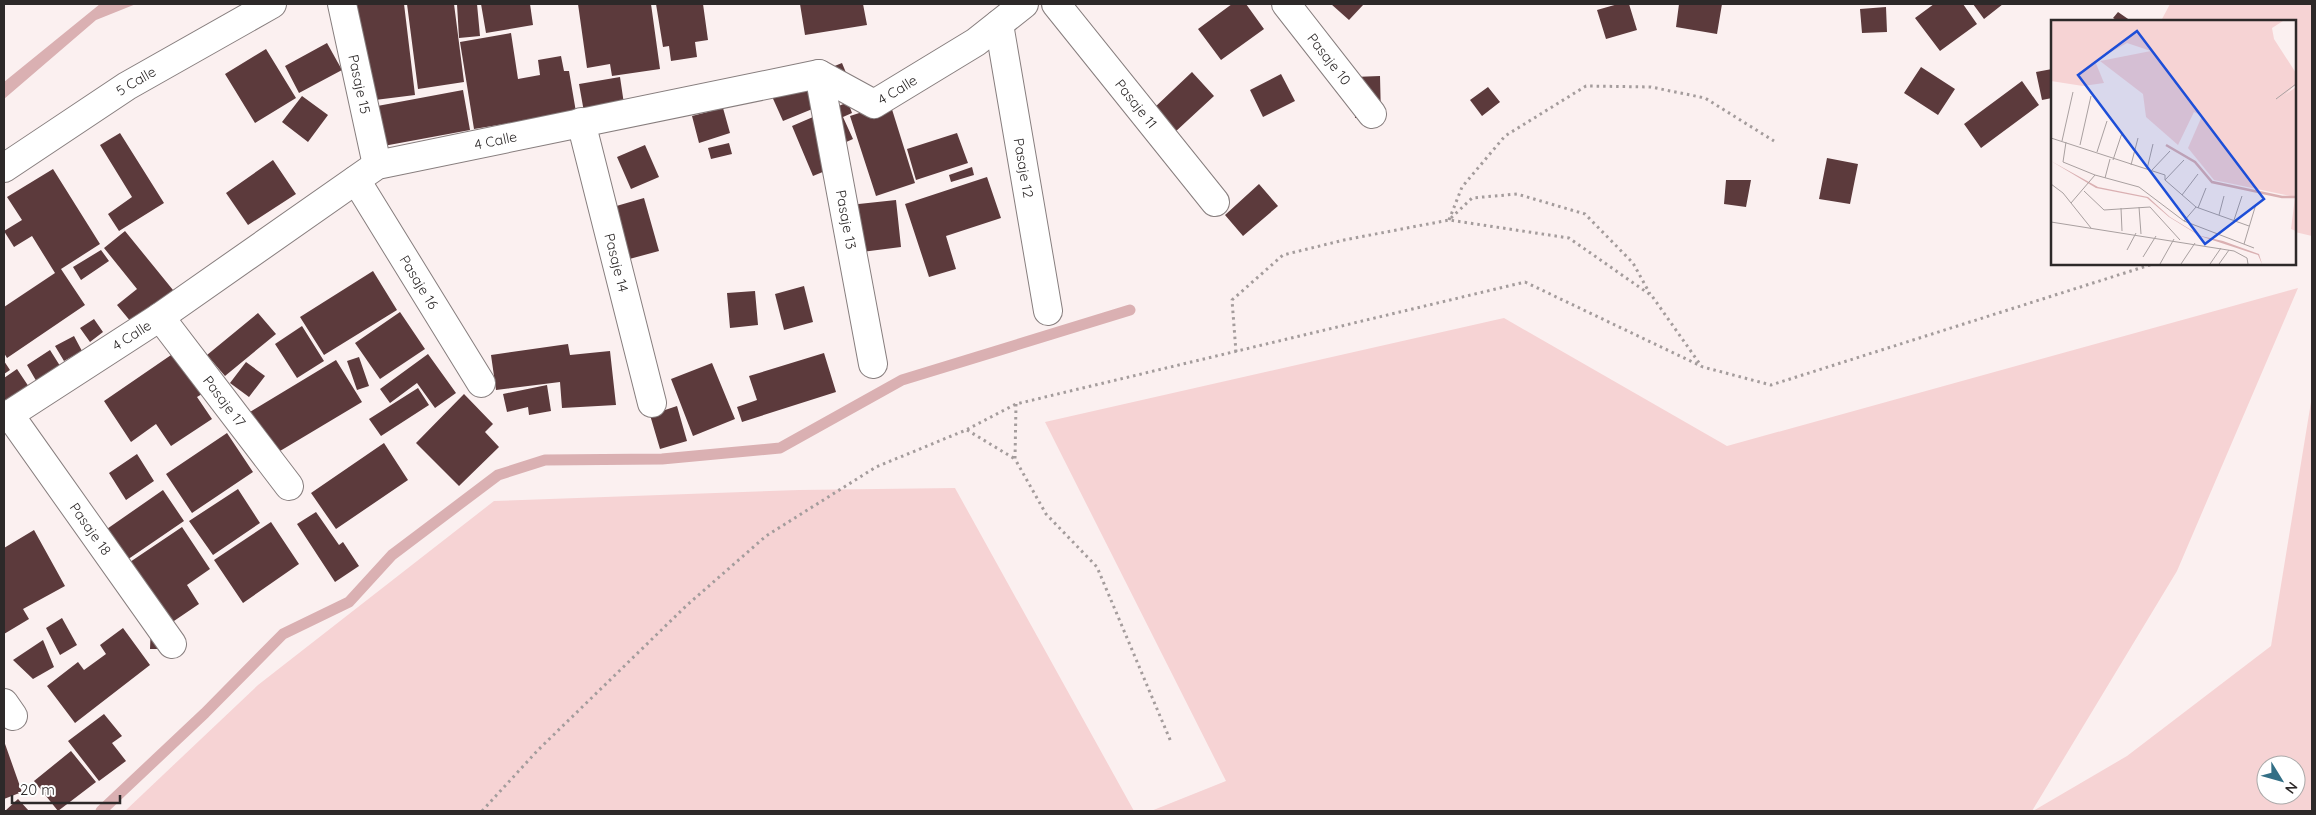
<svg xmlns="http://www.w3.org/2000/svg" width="2316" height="815" font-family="Quicksand,sans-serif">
	<rect width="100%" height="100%" fill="#fbf0f0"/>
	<path fill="#f6d3d4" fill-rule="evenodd" d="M2170 4H2312V236L2295 232V21H2161Z
		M2298 288 2177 571 2032 811H1151L1226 781 1045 422 1504 318 1727 446Z
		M2312 396V811H2033L2127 756 2271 646ZM2266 765H2296V795H2266Z
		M955 488 1134 811H125L258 685 494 501 799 490Z"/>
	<path fill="#dab0b2" d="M100 4H136L96 20 4 99V82Z"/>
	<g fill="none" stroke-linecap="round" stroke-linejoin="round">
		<path stroke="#dab0b2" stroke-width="11" d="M101 811 205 713 283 634 349 602 392 555 498 475 545 460 662 459 780 448 902 380 1130 310"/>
	</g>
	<path fill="#5c3a3c" d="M355 4H404L415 95 367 101Z
		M407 4H454L464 82 418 89Z
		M457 4H477L480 36 459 38Z
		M481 4H530L533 25 486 33Z
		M578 4H651L660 69 612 76 610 64 587 68Z
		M656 4H703L708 40 695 42 697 57 671 61 669 46 663 47Z
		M800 4H863L867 25 805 35Z
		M1232 4H1246L1264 29 1221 60 1198 29Z
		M1331 4H1364L1349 20Z
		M1618 4H1629L1637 30 1606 39 1597 10Z
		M1679 4H1722L1717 34 1676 27Z
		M1934 4H1963L1977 24 1940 51 1915 18Z
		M1973 4H2003L1984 19Z
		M1886 7 1887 32 1862 33 1860 9Z
		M2118 12 2131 21H2118L2113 18Z
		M511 33 518 79 540 75 538 60 561 56 564 71H569L576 112 474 129 460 42Z
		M327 43 342 70 299 93 285 66Z
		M266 49 296 98 255 123 225 74Z
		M842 63 854 92 783 121 770 92Z
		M1921 67 1955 89 1938 115 1904 93Z
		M2052 69V98L2042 100 2036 72Z
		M1192 72 1214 96 1174 133 1153 109Z
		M1281 74 1295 101 1263 117 1250 90Z
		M1380 76 1381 117 1355 118 1354 77Z
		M620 77 624 104 584 112 579 84Z
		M2022 81 2039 105 1981 148 1964 124Z
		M1488 87 1500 102 1482 116 1470 100Z
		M463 90 470 130 378 147 372 107Z
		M302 96 328 115 308 142 282 122Z
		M848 102 852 113 843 117 853 139 835 147 842 164 813 176 792 126Z
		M890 103 915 183 876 196 850 116Z
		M723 108 730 133 699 143 692 116Z
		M120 133 164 203 119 231 108 214 132 197 100 145Z
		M957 133 968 163 916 180 907 149Z
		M729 143 732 154 711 159 708 148Z
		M645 145 659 177 631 189 617 157Z
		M1827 158 1858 164 1850 204 1819 199Z
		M273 160 296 194 248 225 226 193Z
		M972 167 974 175 951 182 949 175Z
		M53 169 100 244 61 269 85 305 7 358 4 353V307L55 273 32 236 14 247 4 231 22 220 7 197Z
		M987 177 1001 218 946 236 956 269 929 277 905 204Z
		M1726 180H1751L1746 207 1724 204Z
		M1259 184 1278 206 1243 236 1225 215Z
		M644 198 659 251 622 261 606 209Z
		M896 200 901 247 846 254 840 206Z
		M125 231 173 290 152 308 136 328 117 305 137 289 104 248Z
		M101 250 109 261 81 280 73 267Z
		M373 271 397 310 324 355 300 317Z
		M804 286 813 322 784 330 775 294Z
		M755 291 758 325 730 328 727 293Z
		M400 312 425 349 380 379 355 343Z
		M258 313 276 334 225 376 207 355Z
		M94 319 103 332 90 342 80 328Z
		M302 326 324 361 297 378 275 344Z
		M74 336 82 351 64 361 55 346Z
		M568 344 570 355 610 351 616 405 562 408 560 382 496 390 491 355Z
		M50 350 62 369 38 384 27 365Z
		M174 353 202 394 197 397 212 419 171 446 156 424 131 442 104 401Z
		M824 353 836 392 742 422 737 407 757 400 749 376Z
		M428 354 456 393 435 408 417 383 390 403 380 389Z
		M359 357 369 386 357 390 347 361Z
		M336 360 362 402 275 454 250 412Z
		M4 361 10 370 4 374Z
		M246 362 265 376 249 397 230 383Z
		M712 363 735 419 693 436 671 379Z
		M17 369 37 399 4 421V378Z
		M547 385 551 411 529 415 528 407 507 412 503 394Z
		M418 388 429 405 381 436 369 419Z
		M464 394 493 424 485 432 499 447 459 486 416 443Z
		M677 406 687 441 660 449 650 415Z
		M227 433 253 472 192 513 166 474Z
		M384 443 408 480 336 529 311 493Z
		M137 454 154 481 126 500 109 473Z
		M238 489 260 523 213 555 189 521Z
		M163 490 184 521 124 562 104 531Z
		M316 512 339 545 343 542 359 566 335 582 297 524Z
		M271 522 299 564 243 603 214 560Z
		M182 527 210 569 187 585 199 604 171 623 130 562Z
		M34 530 65 586 23 609 29 619 4 634V548Z
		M62 618 77 645 60 655 46 628Z
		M151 624 159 649H150Z
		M123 628 150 665 75 723 47 686 78 662 84 670 106 654 100 645Z
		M43 640 54 667 33 679 13 660Z
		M104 714 122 736 112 743 126 761 99 781 68 741Z
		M4 741 22 792 4 799Z
		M71 751 96 782 58 811 34 781Z
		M18 799 29 811H5Z"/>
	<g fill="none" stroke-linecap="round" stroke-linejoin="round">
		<defs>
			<g id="minor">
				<path id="s1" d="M342 4 377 165"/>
				<path id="s2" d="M1056 4 1215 202"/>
				<path id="s3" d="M1286 4 1372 114"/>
				<path id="s4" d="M999 24 1048 311"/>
				<path id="s5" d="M819 74 873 364"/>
				<path id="s6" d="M581 122 652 403"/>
				<path id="s7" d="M4 168 127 86 272 4"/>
				<path id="s8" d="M356 180 481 383"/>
				<path id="s9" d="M160 317 289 486"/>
				<path id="s10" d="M9 414 172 644"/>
				<path id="s11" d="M4 418 160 317 377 165 819 74 874 104 976 42 1024 4"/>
				<path d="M4 703 13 716"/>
			</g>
		</defs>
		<use href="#minor" stroke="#877e7e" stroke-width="30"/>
		<path stroke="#a49c9c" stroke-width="3" stroke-dasharray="2.5 4" stroke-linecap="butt" d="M1451 218 1472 198 1517 194 1585 214 1633 263 1650 294
			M1449 220 1462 187 1505 136 1586 86 1651 87 1705 98 1774 141
			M1236 352 1232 300 1283 255 1344 240 1449 220 1569 238 1652 296 1702 367
			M1016 404 1015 459 1046 514 1097 567 1171 742
			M967 430 1015 459
			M482 811 538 750 686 606 766 536 876 467 966 430 1016 404 1525 282 1703 367 1771 385 2153 264"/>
		<use href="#minor" stroke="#fff" stroke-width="28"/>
	</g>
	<g text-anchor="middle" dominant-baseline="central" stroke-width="5" stroke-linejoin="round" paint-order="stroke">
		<g font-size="14" fill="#2d2929" stroke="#fff">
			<text stroke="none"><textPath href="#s3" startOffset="70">Pasaje 10</textPath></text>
			<text stroke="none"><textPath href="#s7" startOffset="158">5 Calle</textPath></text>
			<text stroke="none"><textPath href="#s1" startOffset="82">Pasaje 15</textPath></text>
			<text stroke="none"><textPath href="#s11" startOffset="992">4 Calle</textPath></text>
			<text stroke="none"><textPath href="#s2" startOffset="128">Pasaje 11</textPath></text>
			<text stroke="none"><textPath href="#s11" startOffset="572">4 Calle</textPath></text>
			<text stroke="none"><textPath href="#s4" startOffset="146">Pasaje 12</textPath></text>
			<text stroke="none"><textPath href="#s5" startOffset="148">Pasaje 13</textPath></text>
			<text stroke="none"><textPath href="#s6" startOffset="145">Pasaje 14</textPath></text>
			<text stroke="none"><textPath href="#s8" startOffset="120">Pasaje 16</textPath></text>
			<text stroke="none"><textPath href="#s11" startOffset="152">4 Calle</textPath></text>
			<text stroke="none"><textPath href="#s9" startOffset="106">Pasaje 17</textPath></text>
			<text stroke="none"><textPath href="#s10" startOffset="141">Pasaje 18</textPath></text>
		</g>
	</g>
	<g transform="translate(2051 20)">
		<rect width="245" height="245" fill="#fbf0f0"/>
		<path d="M0 1H232L221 8 223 19 245 53V64L235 74 245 67V211L240 209 244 177 163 160 137 128 151 96 143 92 127 125 95 97 92 74 49 41 100 31 76 23 44 41 53 63 32 66 0 61Z" fill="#f6d3d4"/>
		<path d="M0 141 47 167 97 177 119 197 150 216 172 221 208 234 211 244 207 235 149 216 118 197 96 178 45 168Z" fill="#dab0b2"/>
		<path fill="none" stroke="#dab0b2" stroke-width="2.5" d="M115 125 144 142 161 162 231 177H244"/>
		<path fill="none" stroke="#a9a0a0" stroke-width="1" d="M225 79 245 64M0 118 114 155V160L145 187 198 206M11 121 22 72M15 122 12 142 44 155 88 167 133 201 203 228M29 125 40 76M46 132 56 101M62 140 71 113M80 145 87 118M96 149 102 124M101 150 119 131M54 158 59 139M114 160 133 140M0 164 12 173 40 208M33 171 53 190 99 187 129 220M131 175 147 154M20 183 44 155M88 187 90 214M70 188 71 211M147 188 155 168M168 195 173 176M183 200 191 176M133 201 145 187M0 202 183 231 196 238 197 244M193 224 205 184M76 230 85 213M92 237 105 216M109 244 123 219M130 244 144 223M159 244 170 228M168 244 178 230"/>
		<path fill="#1d4ed8" fill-opacity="0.15" stroke="#1d4ed8" stroke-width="2.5" d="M86 11 213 179 154 224 27 55Z"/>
		<rect width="245" height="245" fill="none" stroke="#2d2929" stroke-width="2.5"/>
	</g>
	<rect width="2316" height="815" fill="none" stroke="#2d2929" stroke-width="10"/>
	<g transform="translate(2281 780) rotate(127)"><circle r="24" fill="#ffffff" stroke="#aba9a9"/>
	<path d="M0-4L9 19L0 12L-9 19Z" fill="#336f86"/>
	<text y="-8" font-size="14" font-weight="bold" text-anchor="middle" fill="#2d2929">N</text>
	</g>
	<path d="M12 795v8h108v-8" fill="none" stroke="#2d2929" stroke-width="2.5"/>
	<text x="20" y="795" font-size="15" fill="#2d2929" stroke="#ffffff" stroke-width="4" paint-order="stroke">20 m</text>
</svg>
